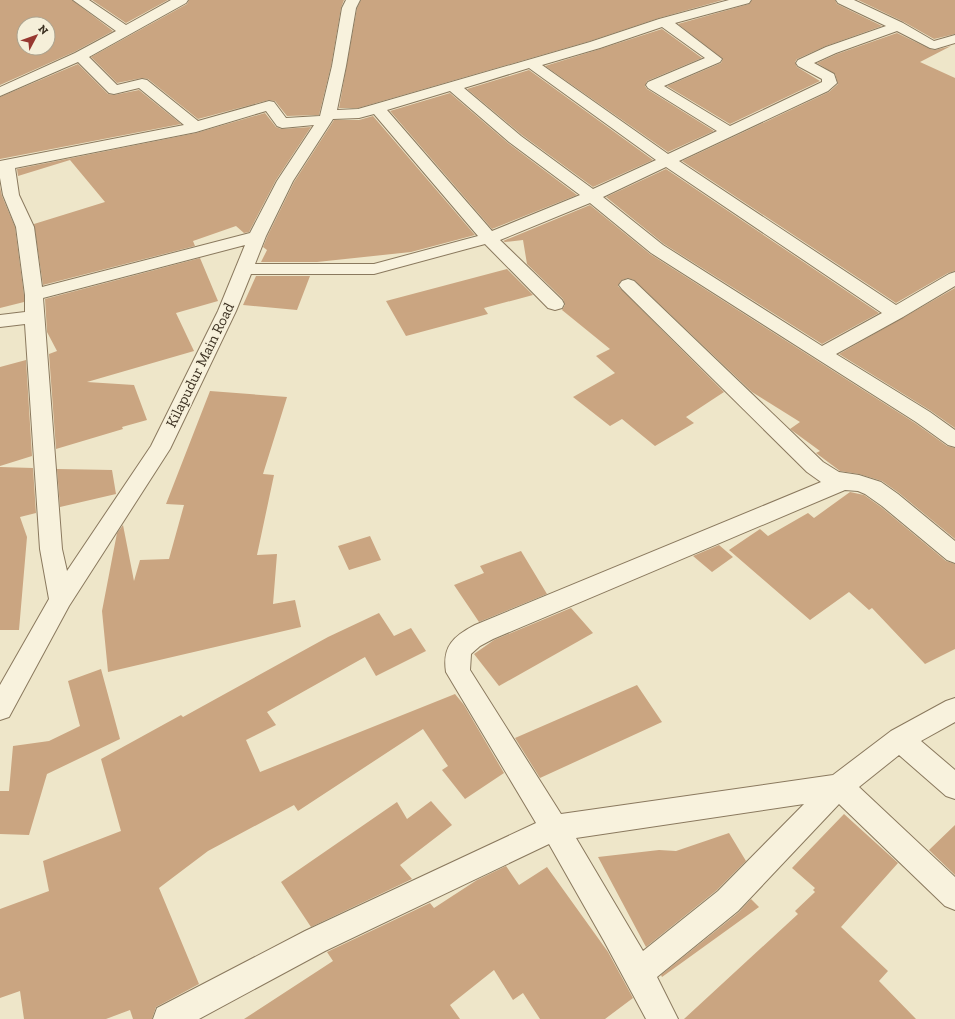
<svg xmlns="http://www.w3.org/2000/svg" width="955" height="1019" font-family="'Zilla Slab',serif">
	<rect width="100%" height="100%" fill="#eee6c9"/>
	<path fill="#caa581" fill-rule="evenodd" d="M0 0H72L113 31 74 52 0 85ZM24 24H48V48H24Z
		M92 0H168L126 23Z
		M189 0H344L341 8 331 66 319 115 287 116 275 101 269 100 198 119 148 79 142 78 117 83 91 57 187 4Z
		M361 0H723L659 18 590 41 358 108H339L357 8Z
		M752 0H835L837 4 882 26 826 46 797 59 795 62 797 67 820 81 730 124 667 86 721 63 723 59 678 24 749 4Z
		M858 0H955V34L934 39 904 22Z
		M662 29 702 58 647 81 645 86 647 89 714 131 668 152 545 66 600 49Z
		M897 33 930 49 935 50 951 46 920 62 955 78V271L948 273 896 303 682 161 829 92 838 84 835 74 817 63 837 54Z
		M78 64 108 94 114 95 139 90 181 124 0 159V97Z
		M529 70 653 160 593 187 522 135 467 89Z
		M450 93 508 143 577 195 492 229 390 111Z
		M265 113 276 127 281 129 311 127 276 180 249 232 244 233 236 226 193 241 195 246 43 285 34 224 105 202 70 160 18 176 17 169 196 133Z
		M373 116 475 235 411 252 317 262H261L267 250 263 247 267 237 294 182 334 120H359Z
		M666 169 879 313 822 344 664 244 606 197Z
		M0 187 2 196 15 227 24 295V302L0 308Z
		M590 205 650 254 915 423 947 446 955 448V539L899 493 882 481 859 474 840 471 816 453 820 451 790 429 800 422 752 392 634 280 628 278 622 280 618 286 724 392 686 417 694 423 655 446 622 419 610 426 573 397 615 373 596 356 610 349 562 310 565 305 563 299 527 264 523 240 505 242 503 241Z
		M200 258 218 301 176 313 194 351 87 382 134 385 147 420 122 427 123 429 56 449 49 354 57 351 47 332 45 299Z
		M507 269 533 295 484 308 488 314 406 336 386 301Z
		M256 276H310L297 310 243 305Z
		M955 288V428L931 411 839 354Z
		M26 360 32 456 0 466V367Z
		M210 391 287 397 263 474 274 475 257 555 277 554 273 604 295 600 301 627 108 672 102 611 117 533 123 525 134 581 140 560 169 559 184 505 166 504Z
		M0 467 33 468 36 513 20 517 27 537 19 630H0Z
		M57 469 112 470 116 494 60 507Z
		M850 492 864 495 881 507 946 561 955 564V649L925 664 872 608 869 610 849 592 810 620 729 550 760 529 768 536 808 513 814 518Z
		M370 536 381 560 349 570 338 546Z
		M719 545 733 557 712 572 693 556Z
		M521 551 547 594 479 622 454 585 484 573 480 566Z
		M571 608 593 633 499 686 474 654 494 640Z
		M379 613 394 636 411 628 426 651 376 676 365 657 267 712 276 725 246 740 260 772 455 694 464 705 504 773 465 799 442 770 448 766 423 729 298 811 294 805 208 851 159 888 199 984 156 1007 152 1019H133L130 1010 106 1019H24L20 991 0 998V909L49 891 43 861 121 831 101 759 181 715 183 717 328 637Z
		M101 669 120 739 47 774 29 835 0 834V791H9L13 746 49 741 80 726 68 681Z
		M637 685 662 722 540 778 515 738Z
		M431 801 452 825 400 865 412 879 311 927 281 882 397 802 407 819Z
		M844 814 898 863 841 927 888 971 879 981 916 1019H684L798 914 795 911 815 892 813 890 815 888 792 868Z
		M955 825V875L929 850Z
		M729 833 746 861 717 890 646 947 598 857 659 850 676 851Z
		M506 866 519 885 547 867 608 952 633 998 605 1019H540L523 993 513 1000 494 970 450 1005 460 1019H244L333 961 327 952 430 903 434 908 477 880Z
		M751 899 759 907 662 977 661 975 739 912Z"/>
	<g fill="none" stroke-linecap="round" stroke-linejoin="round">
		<defs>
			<path id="minor" d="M73 0H89L126 25 171 0H188L186 3 89 57 117 85 142 79 147 80 198 121 269 101 274 102 286 118 320 116 332 66 342 8 346 0H360L356 8 346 66 337 110 358 109 372 105 590 42 659 19 729 0H751L749 3 675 23 722 59 720 62 664 86 730 126 822 82V79L798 66 796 63 798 60 826 47 886 26 838 3 836 0H854L903 23 934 41 955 35V43L935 49 930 48 897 31 836 53 814 63 834 74 837 83 828 91 679 161 896 305 949 274 955 272V286L903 317 836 354 930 412 955 430V447L948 445 916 422 651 253 590 203 500 240 562 300 564 304 562 308 555 310 548 308 485 244 374 274H251L236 311 170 449 69 606 9 717 0 720V685L49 599 40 549 25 324 0 327V315L25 312V295L16 227 3 195 0 178V161L184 125 139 88 114 94 109 93 78 62 0 96V87L75 53 116 31ZM662 27 705 58 648 82 646 85 648 88 717 131 668 154 542 65 600 48ZM529 68 656 160 593 189 521 136 464 88ZM450 91 509 142 580 195 492 231 387 110ZM266 111 277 126 282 128 314 125 277 181 250 233 42 287 34 227 19 195 15 168 196 132ZM374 114 478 236 374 264H255L266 236 293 181 333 119 359 118ZM666 167 882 313 822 346 663 245 603 197ZM245 245 218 311 151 446 67 571 62 549 43 298Z
				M628 279 634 281 823 462 839 472 859 475 881 482 898 494 955 541V563L947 560 882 506 865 494 858 491 845 490 493 639 480 646 471 654 470 670 561 814 833 775 891 731 946 701 955 698V722L921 741 955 770V799L946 796 899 755 859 787 955 877V910L945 906 839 804 738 911 657 977 678 1019H646L604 941 549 844 325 951 199 1019H153L157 1008 305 931 536 823 446 672C442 646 454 636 475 625L821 482 807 472 622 289 619 285 622 281ZM804 804 718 891 643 951 576 838Z"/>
		</defs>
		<use href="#minor" stroke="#8a795e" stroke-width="2"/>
		<use href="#minor" fill="#f8f2dd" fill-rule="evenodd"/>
	</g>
	<g text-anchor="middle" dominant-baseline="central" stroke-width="3" stroke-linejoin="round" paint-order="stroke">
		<g font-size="15" fill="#3b3021" stroke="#f5efd9">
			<text transform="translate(200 365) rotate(-64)">Kilapudur Main Road</text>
		</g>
	</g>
	<g transform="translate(36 36) rotate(49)"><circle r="19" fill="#f5efd9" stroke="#aba38f"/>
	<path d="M0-3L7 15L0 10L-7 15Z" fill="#973830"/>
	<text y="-6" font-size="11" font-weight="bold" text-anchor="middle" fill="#3b3021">N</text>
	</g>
</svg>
